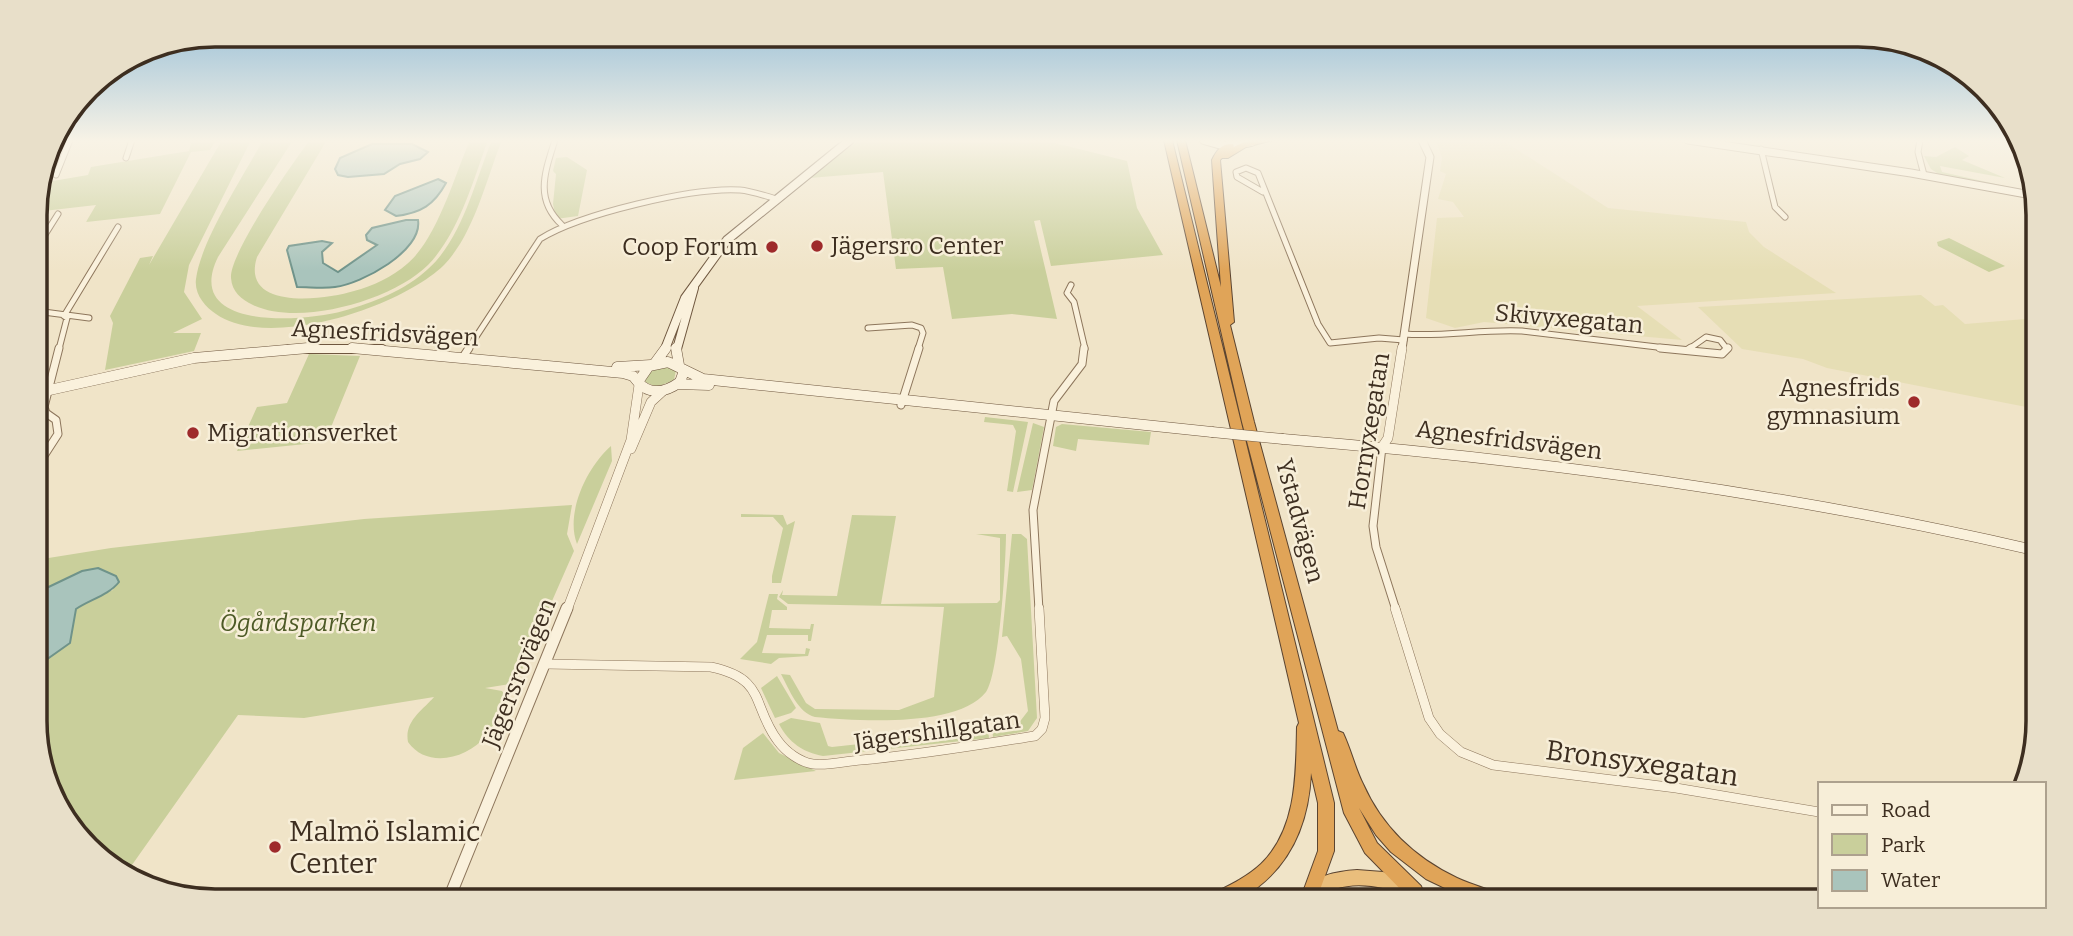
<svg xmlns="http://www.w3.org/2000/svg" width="2073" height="936" font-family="Bitter,serif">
	<rect width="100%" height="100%" fill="#f0e4c8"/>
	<path fill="#e6deb5" d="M1436 140H1502L1608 208 1746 222 1749 232 1764 247 1836 293 1637 306 1682 340 1484 322 1455 328 1426 318 1437 218 1464 217 1453 202 1438 199 1446 174 1440 171 1442 158Z
		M1921 295 1935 306 1943 305 1965 324 2037 318V409L1827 368 1803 359 1742 349 1698 307Z"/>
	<path fill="#c9cf9b" d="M192 140H216L210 150 191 152 160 214 86 222 96 205 35 212 41 183 88 175 91 167 189 151Z
		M222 140H251L189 265 184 292 202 319 173 333H201L194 351 105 370 113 323 110 316 140 258 153 256 149 265Z
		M263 140H293L218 257C182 331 303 322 343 311 372 303 406 290 428 269 462 239 475 181 492 140H502C486 180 474 234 444 265 401 307 269 351 216 314 205 307 194 294 196 279 201 240 243 177 263 140Z
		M310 140H327L257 257C240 311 325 300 354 291 373 286 392 277 407 264 437 239 454 177 470 140H488C473 181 459 233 428 265 393 300 300 327 253 305 241 299 232 292 231 278 229 254 293 162 310 140Z
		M859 140H1043L1127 161 1137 208 1163 255 1051 266 1040 220 1034 221 1057 319 1012 314 952 319 943 267 896 269 883 172 809 178Z
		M1955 147 1969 156 1962 160 2005 178 1940 166 1942 172 2018 189 1940 175 1931 169 1924 156 1936 157Z
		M567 157 587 170 578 216 556 219 553 204 556 174 553 171 556 158Z
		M1949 238 2005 266 1989 272 1938 246 1937 242Z
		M309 354 360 356 325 442 237 451 257 407 287 403Z
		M665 366 676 370 674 380 657 387 645 382 650 370Z
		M985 417 1028 422 1013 492 1007 491 1016 431 1013 425 984 422Z
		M1033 423 1044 427 1032 490 1017 492Z
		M1062 424 1151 432 1149 445 1078 439 1076 451 1053 446 1056 427Z
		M611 446 612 461 577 544C565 513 587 467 611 446Z
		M572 505 567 534 574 551 516 683 485 688 502 691 505 695C500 709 495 725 486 736 467 759 427 769 408 742 404 721 423 710 434 697L304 718 238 715 127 872 72 830 37 744 36 667 70 643 75 610 95 596 113 590 116 576 98 568 69 577 36 593V560L111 548 364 519Z
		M741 514 783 515 787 525 795 521 781 583H772V576L783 528 773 517H741Z
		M852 515 896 516 881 604 997 603 1000 600V538L976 534H1006C1006 561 999 675 986 692 958 728 857 721 815 717 798 713 789 689 781 674L790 675 806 703 815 709 899 710 934 697 944 607 788 604 779 597 783 590 782 595 837 596Z
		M1012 534H1021L1027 539 1037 718 1028 731 993 737 992 728 1018 724 1028 711 1021 659 1007 636 1002 637Z
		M769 594H778L777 599 787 607V610H772L769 628 810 629 811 624H814L811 641H808V635H767L762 653 805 654 806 648 810 649 808 656 779 658 771 664 740 659 757 642Z
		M777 676 796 708 791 713 775 718 761 688Z
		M791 718 820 723 828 746 832 747 988 730 989 738 823 756C803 752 789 743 779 724Z
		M763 733 779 753 816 771 734 780 743 748Z"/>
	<path fill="#a9c4bc" stroke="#6f938a" stroke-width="2" d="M372 144H412L428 152 420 159 400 164 384 174 348 177 338 175 335 169 340 158Z
		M438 179 446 183C434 205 421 213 396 216L385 210 395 196Z
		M406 220H418C423 251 361 284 335 287 323 289 310 287 297 287L287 250 289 246 322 241 332 243 322 252 323 263 338 272 377 245 367 240 366 235 372 228Z
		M98 568 116 576 119 582C109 595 89 600 76 609L70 643 36 667V593L82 571Z"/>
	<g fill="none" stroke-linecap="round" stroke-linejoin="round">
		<defs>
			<path id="minor-far2" d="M555 140C545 172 534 199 562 225
				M1920 140 1918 152 1924 175
				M1761 149 1775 207 1785 217
				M126 158 132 140
				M56 175 70 140
				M1263 192 1237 177 1236 172 1246 168 1258 173 1318 324 1330 343 1379 338 1404 340
				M36 249 58 214
				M1071 285 1067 293 1074 302 1085 349
				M36 311 89 318
				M868 328 912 325 921 328 923 333 918 349
				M1404 334C1444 337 1482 329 1522 331L1674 349
				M59 349 67 318 64 316 118 227
				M468 349 540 239C580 214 693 187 740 190 752 191 765 196 777 199
				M1689 349 1706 337 1720 340 1727 349"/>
			<path id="minor-far1" d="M1660 348 1722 354 1728 348
				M1688 350 1691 348
				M463 357 469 348
				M901 405 919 348
				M1382 447 1373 526 1376 547 1396 610
				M36 468 58 434 56 420 46 413 44 407 59 348
				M1039 610 1033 510 1054 401 1082 364 1084 348"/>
			<path id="minor" d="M1395 608 1429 718 1440 734 1461 752 1493 765 1676 788 1819 812
				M546 664 711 667C767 679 751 705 778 741 786 752 800 762 813 764 828 766 846 761 861 760 919 755 977 745 1035 736L1042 729 1045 718 1039 608"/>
			<path id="tertiary-far2" d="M1688 140 1911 173 2037 196
				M1402 349 1430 157 1422 140"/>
			<path id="tertiary-far1" d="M1382 447 1388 438 1402 348
				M631 449 651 402 663 391
				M567 610 631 440 639 385"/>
			<path id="tertiary" d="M448 901 567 608"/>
			<path id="secondary-far1" d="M1204 140 1225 146 1251 142
				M289 349H382
				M665 349 685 298 727 240 850 140
				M677 349 694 288"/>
			<path id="secondary" d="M352 348 623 373 633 376 638 382
				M676 348 679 365
				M655 363 666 348
				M617 367 651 365
				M684 371 680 382C666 392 650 396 638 382L649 366 668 362 703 379 1212 432
				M677 384 709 385
				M36 393 194 358 308 348
				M1283 439C1538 460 1789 493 2038 551"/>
			<path id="trunk" d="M1357 870 1383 872 1414 882 1416 888 1414 894 1408 896C1385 887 1359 881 1335 889 1323 893 1316 902 1303 900L1301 894C1308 876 1340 871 1357 870Z"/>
			<path id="motorway" d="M1164 140H1172L1334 803V851L1317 898 1310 901H1291L1293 895 1303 892 1318 851V803L1311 773C1309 818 1294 859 1258 887 1251 892 1243 898 1235 900 1227 903 1216 901 1208 901L1210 895C1228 886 1246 878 1261 864 1297 829 1296 775 1297 727L1299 723Z
				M1177 140H1185L1221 287 1212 160C1216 151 1222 143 1233 144L1234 147C1246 139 1259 140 1273 140L1246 147 1228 158H1222L1220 160 1234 322 1230 325 1254 422 1338 731 1343 733C1351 750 1355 768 1363 784 1382 827 1415 858 1457 878 1472 885 1488 889 1503 895L1505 901H1472L1426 879 1391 852 1376 835 1359 808 1377 843 1421 886 1423 891 1426 890 1449 895 1451 901H1419L1409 898 1365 853 1344 813 1242 422Z"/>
		</defs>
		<use href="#minor-far2" stroke="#8d765c" stroke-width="7"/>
		<use href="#minor-far1" stroke="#8d765c" stroke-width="9"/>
		<use href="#minor" stroke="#8d765c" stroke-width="10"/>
		<use href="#tertiary-far2" stroke="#8d765c" stroke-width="9"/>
		<use href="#tertiary-far1" stroke="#8d765c" stroke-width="10"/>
		<use href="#tertiary" stroke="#8d765c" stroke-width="13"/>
		<use href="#secondary-far1" stroke="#6f573f" stroke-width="10"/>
		<use href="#secondary" stroke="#6f573f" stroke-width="11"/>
		<use href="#trunk" stroke="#5b4430" stroke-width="2"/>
		<use href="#motorway" stroke="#5b4430" stroke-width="2"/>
		<use href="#minor-far2" stroke="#faf1dc" stroke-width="5"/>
		<use href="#minor-far1" stroke="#faf1dc" stroke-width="7"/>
		<use href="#minor" stroke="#faf1dc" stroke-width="9"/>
		<use href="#tertiary-far2" stroke="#faf1dc" stroke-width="7"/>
		<use href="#tertiary-far1" stroke="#faf1dc" stroke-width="9"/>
		<use href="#tertiary" stroke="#faf1dc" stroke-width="11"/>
		<use href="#secondary-far1" stroke="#faf1dc" stroke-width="8"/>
		<use href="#secondary" stroke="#faf1dc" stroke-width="10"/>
		<use href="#trunk" fill="#eabe7c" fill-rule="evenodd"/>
		<use href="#motorway" fill="#e0a458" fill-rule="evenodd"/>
		<defs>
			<path id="secondary-bridge" d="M1212 432 1283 439"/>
		</defs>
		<use href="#secondary-bridge" stroke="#6f573f" stroke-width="11" stroke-linecap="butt"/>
		<use href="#secondary-bridge" stroke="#faf1dc" stroke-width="10"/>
	</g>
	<linearGradient id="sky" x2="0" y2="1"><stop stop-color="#8fbad6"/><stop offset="0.52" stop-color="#f8f3e6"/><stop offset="1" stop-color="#f8f3e6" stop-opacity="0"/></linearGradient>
	<rect width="2073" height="271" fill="url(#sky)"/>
	<g fill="#9e2a2b" stroke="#f7eed8" stroke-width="2.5">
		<circle cx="817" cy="246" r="7"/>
		<circle cx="772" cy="247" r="7"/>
		<circle cx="1914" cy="402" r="7"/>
		<circle cx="193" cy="433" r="7"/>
		<circle cx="275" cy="847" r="7"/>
	</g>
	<g text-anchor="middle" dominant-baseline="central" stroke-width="5" stroke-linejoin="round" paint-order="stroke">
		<g font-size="24" fill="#3d2e20" stroke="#f7eed8" text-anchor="start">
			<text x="831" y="246">Jägersro Center</text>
			<text x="758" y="247" text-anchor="end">Coop Forum</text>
			<text x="1900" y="388" text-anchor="end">Agnesfrids<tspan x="1900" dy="28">gymnasium</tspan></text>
			<text x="207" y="433">Migrationsverket</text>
		</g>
		<g font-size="24" fill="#3d2e20" stroke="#f7eed8">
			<text transform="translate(1569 319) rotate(5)">Skivyxegatan</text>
			<text transform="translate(385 333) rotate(3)">Agnesfridsvägen</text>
			<text transform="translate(1369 431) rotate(-81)">Hornyxegatan</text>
			<text transform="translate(1509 440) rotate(7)">Agnesfridsvägen</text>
			<text transform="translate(1300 521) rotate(75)">Ystadvägen</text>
			<text transform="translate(519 673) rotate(-68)">Jägersrovägen</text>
			<text transform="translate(937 731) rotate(-8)">Jägershillgatan</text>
		</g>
		<g font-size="24" font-style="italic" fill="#4d5a26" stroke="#f7eed8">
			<text x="298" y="623">Ögårdsparken</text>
		</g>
		<g font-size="28" fill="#3d2e20" stroke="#f7eed8">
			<text transform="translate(1642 763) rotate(8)">Bronsyxegatan</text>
		</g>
		<g font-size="28" fill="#3d2e20" stroke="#f7eed8" text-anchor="start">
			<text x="289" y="831">Malmö Islamic<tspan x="289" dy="32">Center</tspan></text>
		</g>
	</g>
	<path d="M0 0H2073V936H0ZM215 47H1858A168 168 0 0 1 2026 215V721A168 168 0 0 1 1858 889H215A168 168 0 0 1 47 721V215A168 168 0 0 1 215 47Z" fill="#e8dfc9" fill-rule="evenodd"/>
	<path fill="none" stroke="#3d2e20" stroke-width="3.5" d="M215 47H1858A168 168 0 0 1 2026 215V721A168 168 0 0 1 1858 889H215A168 168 0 0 1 47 721V215A168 168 0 0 1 215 47Z"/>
	<rect x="1818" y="782" width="228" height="126" fill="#f7eed8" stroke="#ada18e" stroke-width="2"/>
	<rect x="1832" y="805" width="35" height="10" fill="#faf1dc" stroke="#ada18e" stroke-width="2"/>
	<text x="1881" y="817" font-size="21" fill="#3d2e20">Road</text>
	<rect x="1832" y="834" width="35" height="21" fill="#c9cf9b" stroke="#ada18e" stroke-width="2"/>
	<text x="1881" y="852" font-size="21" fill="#3d2e20">Park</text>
	<rect x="1832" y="870" width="35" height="21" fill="#a9c4bc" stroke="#ada18e" stroke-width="2"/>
	<text x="1881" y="887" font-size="21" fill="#3d2e20">Water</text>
</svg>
